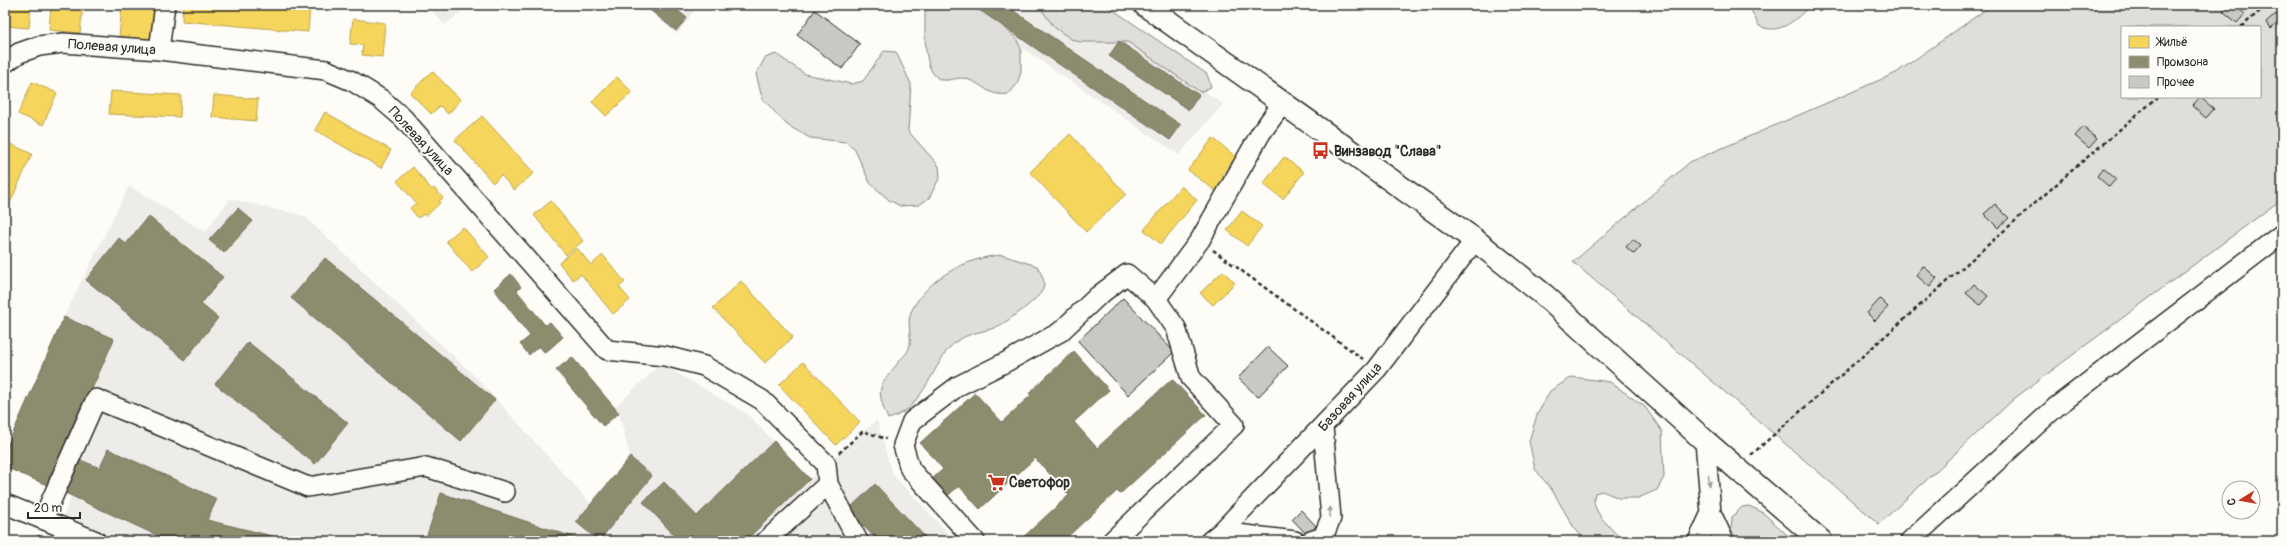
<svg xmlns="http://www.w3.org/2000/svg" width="2287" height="546" font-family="Pangolin,sans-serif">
	<rect width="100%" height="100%" fill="#fdfcf7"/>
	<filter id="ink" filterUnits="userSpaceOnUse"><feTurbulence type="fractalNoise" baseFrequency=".025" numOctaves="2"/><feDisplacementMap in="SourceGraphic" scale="8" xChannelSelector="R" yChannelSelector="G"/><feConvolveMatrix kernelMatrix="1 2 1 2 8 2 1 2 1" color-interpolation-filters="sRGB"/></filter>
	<g filter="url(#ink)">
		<path fill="#edece8" d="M426 5H470L445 25Z
			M642 5H698L677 34Z
			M959 5H1079L1223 104 1179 155Z
			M129 186 205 232 230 199 304 216 478 379 591 504 630 457 619 413 614 408 661 364 746 413 810 479 877 420 893 475 956 541H54L71 496 5 467V451L64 317Z"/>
		<path fill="#dfdeda" stroke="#858482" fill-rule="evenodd" d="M925 5H978L1016 38 1021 49V72L1017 84 1009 94C988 97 985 85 967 79 960 76 951 81 943 80 920 76 926 23 925 5Z
			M1042 5H1106L1207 74 1211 87 1200 92 1128 42H1080L1071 39 1054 27 1042 10Z
			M1752 5H1811C1796 19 1781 36 1759 26L1751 10Z
			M1992 5H2282V199L2015 398 1879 524 1573 262 1690 162 1896 73ZM2122 27H2260V97H2122Z
			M884 51 896 52 911 84 908 131 939 166 940 177 929 198 919 205 900 206 889 200 870 183 855 150 846 142 810 138 787 125 762 98 756 74 765 58 776 54 805 74 852 84 863 81Z
			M1002 255 1037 266C1041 273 1047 283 1042 291 1036 301 1005 324 994 328 978 333 962 334 950 347 930 371 922 410 888 419 874 386 880 387 900 360 903 357 908 352 909 348 913 336 906 324 911 312 926 279 967 257 1002 255Z
			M1572 377 1610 382 1645 407 1662 431 1664 477 1657 490 1638 498H1619L1602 491 1595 493C1590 511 1607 523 1618 536L1619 541H1585L1573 526 1552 490 1535 469 1529 441 1537 415 1550 391Z
			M1749 506 1762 512 1794 541H1740L1731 531 1732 517 1742 507Z"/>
		<path fill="#f6d55c" stroke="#b9a24d" d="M5 5H31L29 28 5 26Z
			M51 5H83L80 33 49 30Z
			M122 5H157L154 40 119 37Z
			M183 5H310L308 32 182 21Z
			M353 19 385 23 382 57 362 55 363 45 350 44Z
			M432 71 461 100 448 114 440 106 431 114 410 93Z
			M617 77 632 92 606 116 592 102Z
			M32 82 57 93 43 125 18 114Z
			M111 91 181 95 180 117 109 114Z
			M214 95 258 99 256 121 212 117Z
			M325 112 391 150 381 168 315 130Z
			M482 116 534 173 514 190 501 175 493 183 455 140Z
			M1070 134 1126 194 1086 232 1030 172Z
			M1213 138 1236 157 1222 175 1227 179 1217 192 1188 170Z
			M6 142 32 154 5 214V143Z
			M1284 157 1304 172 1283 199 1263 184Z
			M413 167 432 190 434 188 443 198 439 201 440 203 426 216 424 214 418 218 410 208 416 203 397 181Z
			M1181 186 1197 200 1161 244 1144 230Z
			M551 201 583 241 566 255 534 215Z
			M1242 211 1262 226 1247 246 1227 230Z
			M463 227 489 257 472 272 446 241Z
			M577 248 591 265 603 255 625 282 619 287 630 300 613 314 581 274 573 280 559 263Z
			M1223 271 1235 283 1213 305 1200 293Z
			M741 281 793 337 765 363 713 308Z
			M803 362 860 422 836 445 779 385Z"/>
		<path fill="#8c8c6e" stroke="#6f6f5a" d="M644 5H671L687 18 676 31Z
			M972 5H1005L1181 125 1170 140Z
			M1119 41 1199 95 1189 110 1109 56Z
			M238 208 253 221 224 253 209 240Z
			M148 216 223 277 201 304 218 318 185 360 86 280 119 238 126 244Z
			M325 258 495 400 461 441 291 298Z
			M511 274 521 287 517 291 545 325 550 322 563 337 545 353 539 346 529 355 520 344 530 336 494 289Z
			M64 317 114 339 49 486 5 467V451Z
			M248 342 348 423 315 464 215 384Z
			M1074 351 1109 390 1074 422 1097 448 1172 379 1206 415 1120 494 1117 491 1063 541H1019L1069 495 1035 458 980 509 959 486 946 497 931 480 943 469 920 443 975 393 1002 422 1031 395 1029 393Z
			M572 357 619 413 603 426 556 370Z
			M774 441 810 479 745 541H671L676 537 643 502 664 482 697 516Z
			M108 449 217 499 207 520 293 541H169L63 492 78 459 100 468Z
			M630 457 652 476 599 541 576 522Z
			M875 484 929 541H878L848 510Z
			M441 493 585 541H425Z
			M38 535 51 541H35Z"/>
		<path fill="#c9c8c4" stroke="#2b2b2b" d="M2228 5H2234L2245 14 2237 23 2223 11Z
			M815 10 860 44 842 69 797 35Z
			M2276 14 2281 20 2271 29 2266 23Z
			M2200 97 2214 109 2206 118 2192 106Z
			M2083 127 2097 139 2089 148 2075 136Z
			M2103 168 2116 179 2109 187 2097 176Z
			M1995 204 2009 218 1998 228 1984 214Z
			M1633 239 1641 246 1634 254 1626 247Z
			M1923 266 1937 278 1930 287 1916 275Z
			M1974 284 1988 296 1980 305 1966 293Z
			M1123 298 1174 352 1128 395 1078 341Z
			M1880 299 1888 307 1875 321 1867 313Z
			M1268 347 1288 366 1258 397 1238 378Z
			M1301 510 1316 526 1307 535 1292 519Z"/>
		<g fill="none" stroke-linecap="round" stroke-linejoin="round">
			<defs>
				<path id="minor" d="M159 50 165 5
					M5 63 19 53 39 46 63 43 159 50 326 70 352 81 381 99 403 118 607 350 665 356 704 366 762 400 826 464 828 484 766 541
					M1156 299 1200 240 1261 133 1282 104
					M1705 441 1711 513 1724 541
					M828 484 858 541
					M5 504 96 541
					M43 519 96 399 308 487 426 467 505 492
					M1221 532 1295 541
					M975 541 910 469 903 445 912 421 958 386 1006 362 1060 332 1098 296 1127 274 1156 299 1176 328 1191 378 1234 425 1112 541
					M1210 541 1221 532 1377 369 1475 240
					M1311 541 1323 537 1331 518 1323 427
					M1698 541 1711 513
					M1910 541 2056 407 2282 234"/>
				<path id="major" d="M1145 5 1475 240 1544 295 1705 441 1821 541"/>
			</defs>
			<use href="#minor" stroke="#2b2b2b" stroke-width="22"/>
			<use href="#major" stroke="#2b2b2b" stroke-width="25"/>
			<path stroke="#2b2b2b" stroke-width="2.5" stroke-dasharray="4 3" stroke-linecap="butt" d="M2241 27 2267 5
				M1213 250 1363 359
				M839 453 863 431 886 439
				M1751 455 2077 166 2158 97"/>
			<use href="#minor" stroke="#fdfcf7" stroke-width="19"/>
			<use href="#major" stroke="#fdfcf7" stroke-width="22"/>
		</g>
		<defs><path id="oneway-solid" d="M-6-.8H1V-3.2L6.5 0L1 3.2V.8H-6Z"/></defs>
		<g fill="#9e9e9b">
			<use href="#oneway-solid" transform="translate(1709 480) rotate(85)"/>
			<use href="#oneway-solid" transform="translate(1330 512) rotate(-92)"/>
		</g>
	</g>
	<defs>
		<symbol id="bus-bare" viewBox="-9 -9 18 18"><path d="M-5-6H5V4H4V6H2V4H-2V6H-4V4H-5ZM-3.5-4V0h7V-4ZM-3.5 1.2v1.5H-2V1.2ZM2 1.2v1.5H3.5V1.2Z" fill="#c8321e" stroke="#fdfcf7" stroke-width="2.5" paint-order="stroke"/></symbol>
		<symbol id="supermarket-bare" viewBox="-9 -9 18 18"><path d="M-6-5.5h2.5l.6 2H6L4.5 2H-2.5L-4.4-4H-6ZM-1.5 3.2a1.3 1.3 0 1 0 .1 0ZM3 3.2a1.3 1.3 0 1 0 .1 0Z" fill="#c8321e" stroke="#fdfcf7" stroke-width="2.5" paint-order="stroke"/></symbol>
	</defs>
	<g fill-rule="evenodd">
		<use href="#bus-bare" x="1308" y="138" width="25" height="25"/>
		<use href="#supermarket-bare" x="984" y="470" width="25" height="25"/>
	</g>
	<g text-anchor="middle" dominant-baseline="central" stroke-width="4" stroke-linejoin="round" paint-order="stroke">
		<g font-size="14" fill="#2b2b2b" stroke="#fdfcf7">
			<text transform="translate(112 47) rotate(4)">Полевая улица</text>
			<text transform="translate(421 141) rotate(47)">Полевая улица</text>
			<text transform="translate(1350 397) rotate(-48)">Базовая улица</text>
		</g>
		<g font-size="14" font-weight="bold" fill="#2b2b2b" stroke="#fdfcf7" text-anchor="start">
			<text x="1334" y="151">Винзавод "Слава"</text>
			<text x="1009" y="482">Светофор</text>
		</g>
	</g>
	<rect width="2287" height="546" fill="none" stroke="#fdfcf7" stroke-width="20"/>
	<rect x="10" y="10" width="2267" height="526" fill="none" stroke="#2b2b2b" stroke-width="1.5" filter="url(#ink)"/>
	<rect x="2121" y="26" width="140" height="72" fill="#fdfcf7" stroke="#a9a8a5"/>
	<rect x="2129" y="36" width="20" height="12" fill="#f6d55c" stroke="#a9a8a5"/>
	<text x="2157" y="46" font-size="12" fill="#2b2b2b">Жильё</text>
	<rect x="2129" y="56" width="20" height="12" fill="#8c8c6e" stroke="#a9a8a5"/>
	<text x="2157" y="66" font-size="12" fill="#2b2b2b">Промзона</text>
	<rect x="2129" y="76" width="20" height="12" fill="#c9c8c4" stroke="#a9a8a5"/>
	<text x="2157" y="86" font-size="12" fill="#2b2b2b">Прочее</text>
	<g transform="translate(2241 500) rotate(259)"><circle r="19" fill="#fdfcf7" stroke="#a9a8a5"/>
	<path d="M0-3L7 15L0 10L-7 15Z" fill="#c8321e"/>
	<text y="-6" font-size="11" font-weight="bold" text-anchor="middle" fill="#2b2b2b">С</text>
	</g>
	<path d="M28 512v6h52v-6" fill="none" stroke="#2b2b2b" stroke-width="2"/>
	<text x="34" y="512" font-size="12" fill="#2b2b2b" stroke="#fdfcf7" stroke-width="3" paint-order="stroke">20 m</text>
</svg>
